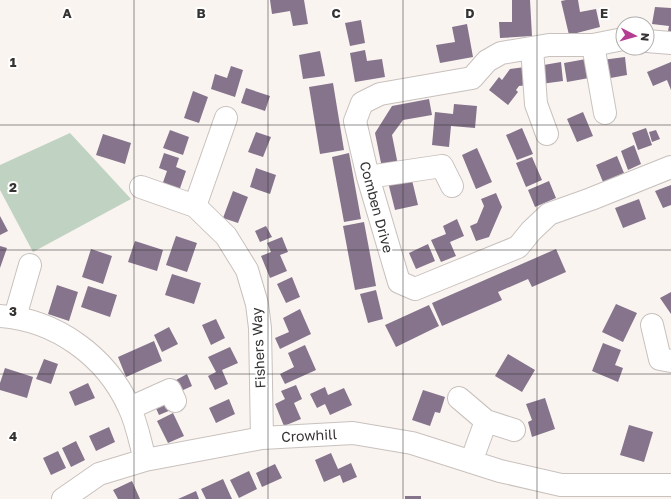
<svg xmlns="http://www.w3.org/2000/svg" width="671" height="499" font-family="'Golos Text',sans-serif">
	<rect width="100%" height="100%" fill="#faf4f0"/>
	<path fill="#c0d2c1" d="M70 133 131 199 33 252 0 190V165Z"/>
	<path fill="#85748c" d="M270 0H304L308 24 293 26 290 11 272 14Z
		M512 0H530L532 36 500 38 499 22H512Z
		M566 0H578L580 12 596 9 600 27 569 35 561 1Z
		M655 7 671 8V31H668L669 26 652 24Z
		M361 20 365 43 350 46 345 23Z
		M467 24 473 57 440 63 436 45 455 42 452 27Z
		M365 50 367 61 382 59 385 77 355 82 350 53Z
		M320 51 325 76 303 79 299 55Z
		M625 57 627 75 605 79 602 60Z
		M586 59 589 78 567 82 564 63Z
		M561 62 563 81 541 84 538 66Z
		M671 62V90L667 80 653 86 647 72Z
		M231 66 243 70 235 97 211 89 215 74 227 78Z
		M525 67 528 85 519 86 516 90 518 92 508 105 489 90 499 77 502 80 510 69Z
		M333 83 344 150 320 154 309 87Z
		M246 88 270 96 265 111 241 103Z
		M193 91 208 97 199 123 184 118Z
		M429 99 432 115 403 120 392 135 398 165 382 168 375 133 392 106Z
		M454 104 477 106 475 128 451 126 449 147 432 145 435 112 453 114Z
		M583 112 593 136 577 142 567 119Z
		M522 128 533 154 517 160 506 135Z
		M646 128 652 145 638 150 632 133Z
		M170 130 189 137 183 155 163 148Z
		M656 130 660 139 652 142 649 132Z
		M256 132 271 137 263 157 248 152Z
		M103 134 131 143 125 164 96 155Z
		M634 145 641 164 628 170 621 151Z
		M477 148 492 182 476 189 462 155Z
		M164 153 179 158 176 167 186 171 178 194 161 188 167 171 159 168Z
		M349 153 361 219 344 222 332 157Z
		M617 156 624 173 603 182 596 165Z
		M532 157 542 180 526 187 516 163Z
		M256 168 276 175 270 194 250 187Z
		M411 176 418 205 395 210 388 182Z
		M549 181 556 198 535 207 528 190Z
		M671 185V205L663 208 655 191Z
		M233 191 248 197 238 223 223 218Z
		M496 193 502 207 489 237 476 241 470 226 477 223 484 206 481 199Z
		M639 199 646 219 623 228 615 208Z
		M0 216 8 231 0 235Z
		M457 219 464 236 450 242 456 256 441 262 431 240 446 234 443 226Z
		M364 222 376 286 355 290 343 226Z
		M266 226 272 237 260 242 255 231Z
		M176 236 197 243 187 272 166 265Z
		M282 237 288 252 280 255 287 271 270 278 261 256 271 252 267 243Z
		M135 241 163 250 157 271 128 262Z
		M428 244 435 261 416 269 409 253Z
		M0 246 7 248 0 268Z
		M91 249 112 256 103 284 82 277Z
		M556 249 566 272 532 287 528 279 498 292 502 300 442 326 432 303Z
		M172 274 201 283 194 304 165 295Z
		M292 277 300 297 286 303 277 284Z
		M57 285 78 292 69 321 48 314Z
		M88 286 117 295 110 317 81 307Z
		M376 290 383 319 368 323 360 294Z
		M671 292V314L660 298Z
		M616 304 637 313 623 342 602 332Z
		M429 305 439 326 396 347 385 325Z
		M300 309 311 334 280 349 275 338 289 332 283 318Z
		M216 319 225 338 211 345 202 325Z
		M169 327 178 344 162 352 154 335Z
		M154 341 162 361 126 377 118 357Z
		M603 343 621 350 615 365 623 368 618 382 592 371Z
		M305 345 316 370 285 384 280 374 294 367 288 353Z
		M230 347 238 363 222 370 228 384 215 390 208 376 216 372 208 357Z
		M508 354 535 370 522 392 495 376Z
		M44 359 58 364 51 384 36 379Z
		M5 368 33 377 27 398 0 390V383Z
		M187 374 192 386 181 391 176 380Z
		M88 383 95 398 75 406 69 392Z
		M296 385 302 399 294 403 301 419 284 426 275 404 285 399 281 391Z
		M325 387 328 395 344 388 352 405 330 415 325 404 317 408 310 394Z
		M423 390 445 397 440 413 435 412 430 426 412 420Z
		M166 398 171 410 159 415 154 404Z
		M545 398 555 429 532 437 528 422 532 420 526 404Z
		M229 399 235 414 216 423 209 408Z
		M173 413 184 436 168 443 157 421Z
		M629 425 653 432 644 462 620 455Z
		M109 427 115 442 96 451 89 436Z
		M76 441 85 460 71 467 62 448Z
		M58 451 66 468 51 475 43 458Z
		M331 453 338 469 351 463 357 477 343 483 340 475 324 482 315 460Z
		M275 464 282 478 262 487 256 473Z
		M249 471 257 489 239 498 230 480Z
		M223 479 232 499H206L201 489Z
		M132 481 140 499H118L113 490Z
		M196 491 199 499H178Z
		M405 496H421V499H405Z"/>
	<g fill="none" stroke-linecap="round" stroke-linejoin="round">
		<defs>
			<path id="minor" d="M623 39 593 45H549L501 53 487 61 472 78 380 94 362 103 355 121 368 177 399 282 415 289 518 247 531 231 549 214 591 199 671 167
				M647 41 671 43
				M593 45 605 113
				M532 48 536 104 547 134
				M368 177 442 166 452 186
				M141 187 195 206 226 236 247 270 257 304 260 328 262 438
				M195 206 226 118
				M0 316C56 320 106 356 129 407 137 423 140 442 145 460
				M15 317 30 265
				M652 325 660 359 671 361
				M459 398 486 421 514 430
				M130 408 170 390 175 401
				M471 462 486 421
				M63 499 99 474 145 460 262 438 353 433 412 443 500 471 561 485H671"/>
		</defs>
		<use href="#minor" stroke="#c8c1be" stroke-width="24"/>
		<use href="#minor" stroke="#fff" stroke-width="22"/>
	</g>
	<path fill="none" stroke="#363433" stroke-width="1" stroke-opacity="0.55" d="M134 0V499M268 0V499M403 0V499M537 0V499M0 125H671M0 250H671M0 374H671"/>
	<g text-anchor="middle" dominant-baseline="central" stroke-width="4" stroke-linejoin="round" paint-order="stroke">
		<g font-size="14" fill="#363433" stroke="#fff">
			<text transform="translate(377 207) rotate(75)">Comben Drive</text>
			<text transform="translate(258 348) rotate(-93)">Fishers Way</text>
			<text transform="translate(309 435) rotate(-3)">Crowhill</text>
		</g>
	</g>
	<g font-size="13" text-anchor="middle" font-weight="bold" fill="#363433" stroke="#fff" stroke-width="4" stroke-linejoin="round" paint-order="stroke">
		<text x="67" y="18">A</text>
		<text x="201" y="18">B</text>
		<text x="336" y="18">C</text>
		<text x="470" y="18">D</text>
		<text x="604" y="18">E</text>
		<text x="13" y="67">1</text>
		<text x="13" y="192">2</text>
		<text x="13" y="316">3</text>
		<text x="13" y="441">4</text>
	</g>
	<g transform="translate(635 36) rotate(96)"><circle r="19" fill="#ffffff" stroke="#afaead"/>
	<path d="M0-3L7 15L0 10L-7 15Z" fill="#b43d92"/>
	<text y="-6" font-size="11" font-weight="bold" text-anchor="middle" fill="#363433">N</text>
	</g>
</svg>
